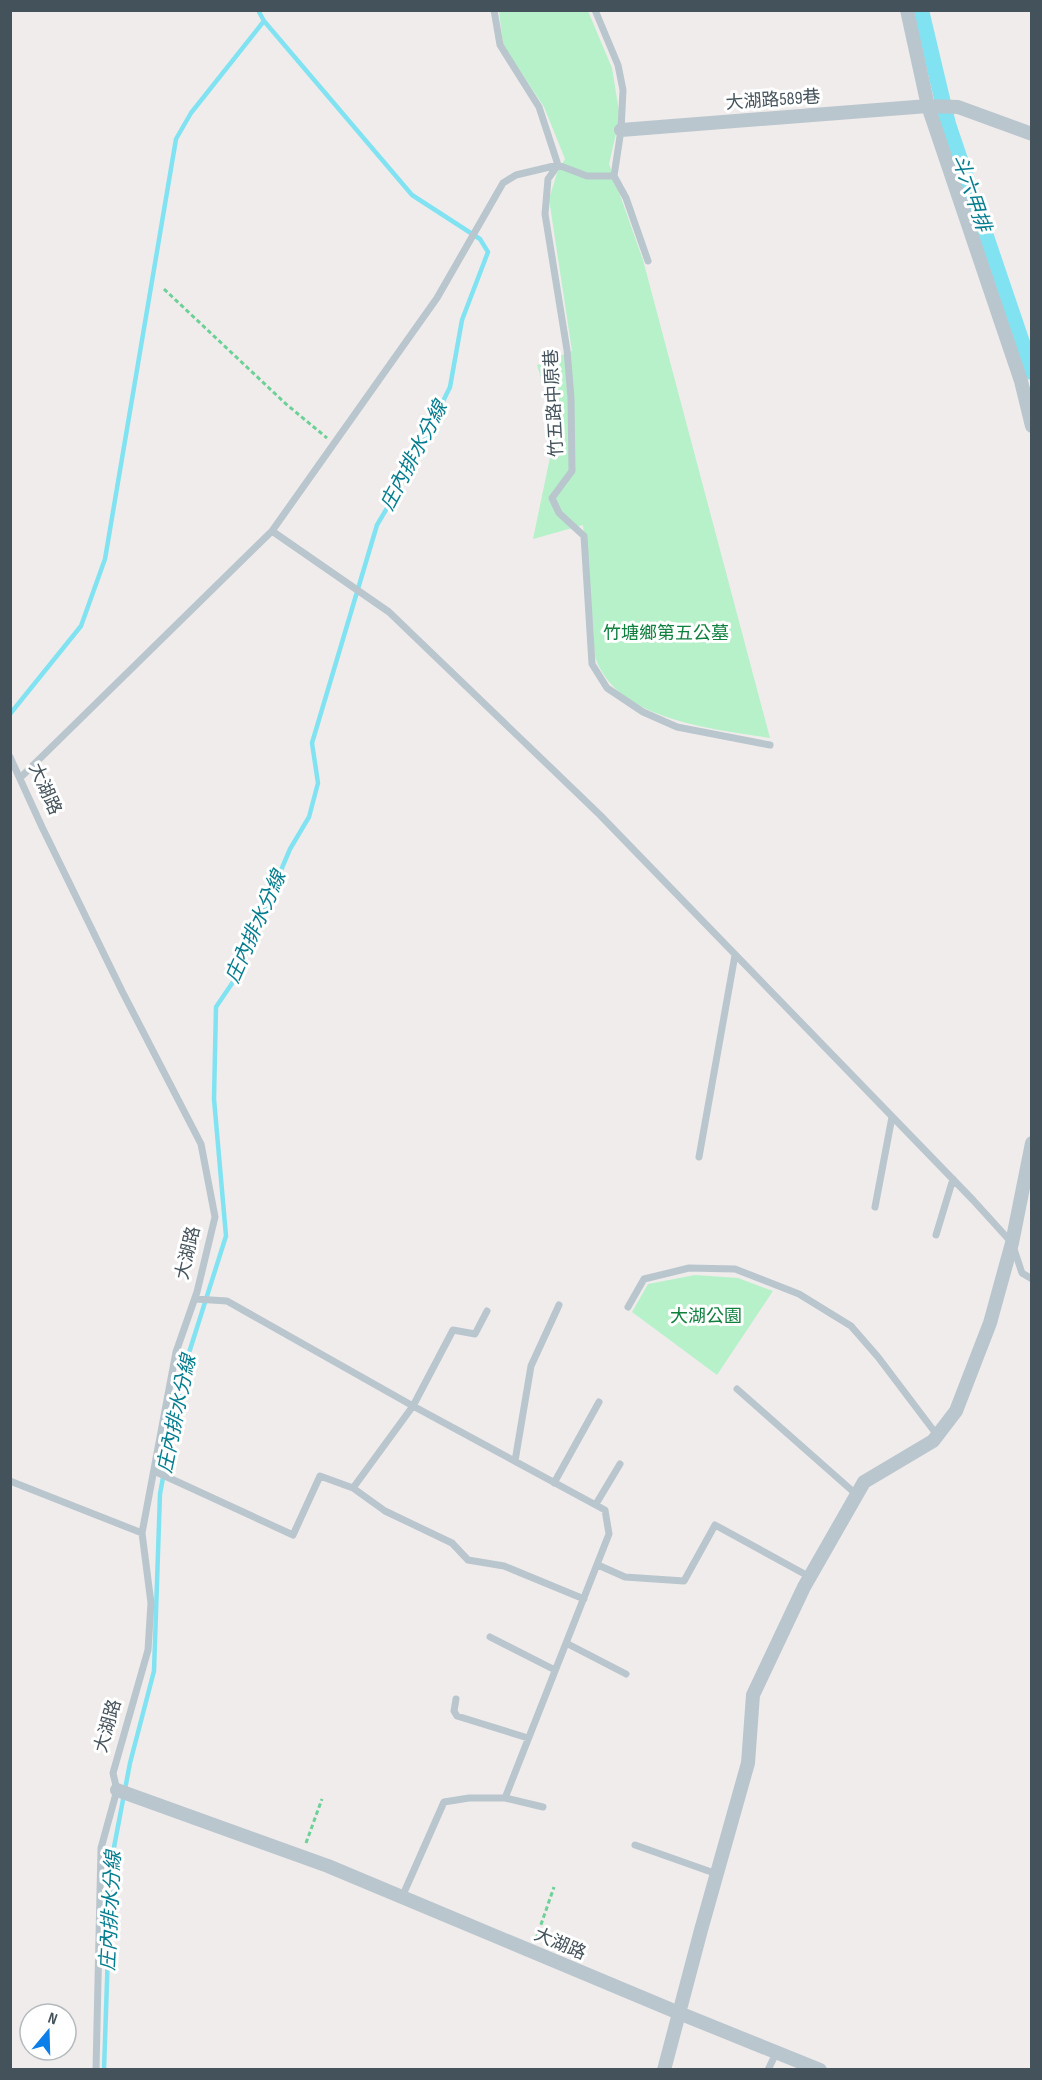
<svg xmlns="http://www.w3.org/2000/svg" width="1042" height="2080" font-family="'Sofia Sans Condensed','Noto Sans TC',sans-serif">
	<rect width="100%" height="100%" fill="#f0ecec"/>
	<path fill="#b7f1c9" d="M499 11H588L612 68 620 117 609 164 643 260 770 738C715 729 621 721 597 662 593 652 594 637 593 626 589 592 586 559 583 525L533 539 553 443V416L537 365 572 351 549 199 557 173 565 159 544 107 503 45Z
		M695 1275 738 1278 773 1291 717 1375 632 1312 648 1284Z"/>
	<g fill="none" stroke-linecap="round" stroke-linejoin="round">
		<path stroke="#81e3f1" stroke-width="4.5" d="M10 714 81 626 105 559 176 139 191 113 264 21
			M104 2070 111 1863 130 1763 154 1671 160 1494 176 1406 188 1356 226 1236 214 1099 216 1007 235 979 290 849 309 817 318 783 312 743 377 525 409 471 450 387 462 320 488 252 480 239 412 195 264 21 258 10"/>
		<path stroke="#81e3f1" stroke-width="16" d="M921 10 948 124 1032 372"/>
		<path stroke="#6dd197" stroke-width="3" stroke-dasharray="4.5 3" stroke-linecap="butt" d="M164 289 286 404 327 438
			M306 1843 322 1799
			M536 1939 554 1887"/>
		<path stroke="#bac6cd" stroke-width="7" d="M494 10 500 45 539 107 558 165 548 179 545 214 567 350 571 398 572 471 552 498 559 513 584 536 592 664 607 688 643 712 677 727 770 745
			M595 10 618 65 623 90 621 130 614 176 626 198 648 261
			M272 531 389 612 600 815 973 1200 1012 1243 1022 1273 1032 1279
			M10 757 42 827 122 991 201 1144 215 1217 197 1292 176 1352 142 1533 151 1603 148 1650 113 1773 117 1790 101 1848 96 2070
			M20 778 272 531 437 298 503 183 516 175 558 165 587 176H614
			M699 1157 735 955
			M875 1207 892 1117
			M936 1235 953 1179
			M195 1299 227 1301 413 1406 605 1510 609 1534 505 1798H469L444 1802 402 1897
			M628 1307 644 1279 689 1268 735 1269 799 1294 851 1326 878 1357 937 1435
			M737 1389 857 1495
			M515 1461 531 1366 559 1305
			M154 1471 293 1535 320 1476 353 1488 385 1511 452 1543 468 1560 504 1566 584 1599
			M10 1481 142 1533
			M554 1483 599 1402
			M353 1488 413 1406 453 1330 475 1334 487 1311
			M596 1504 620 1464
			M598 1565 625 1577 684 1581 715 1525 810 1577
			M490 1637 555 1670
			M566 1643 626 1674
			M456 1699 454 1711 457 1716 528 1738
			M505 1798 543 1807
			M635 1845 717 1874
			M768 2070 777 2051"/>
		<path stroke="#bac6cd" stroke-width="14" d="M907 10 928 106 1021 381 1032 426
			M621 130 928 106 958 107 1032 134
			M117 1790 328 1866 679 2013 820 2070
			M664 2070 701 1930 748 1763 753 1695 804 1587 864 1482 933 1441 956 1411 990 1323 1012 1243 1032 1143"/>
	</g>
	<g text-anchor="middle" dominant-baseline="central" stroke-width="6" stroke-linejoin="round" paint-order="stroke">
		<g font-size="18" fill="#44525b" stroke="#fff">
			<text transform="translate(773 100) rotate(-4)">大湖路589巷</text>
			<text transform="translate(554 403) rotate(-93)">竹五路中原巷</text>
			<text transform="translate(45 789) rotate(66)">大湖路</text>
			<text transform="translate(188 1253) rotate(-77)">大湖路</text>
			<text transform="translate(108 1726) rotate(-74)">大湖路</text>
			<text transform="translate(560 1944) rotate(23)">大湖路</text>
		</g>
		<g font-size="18" fill="#10803f" stroke="#fff">
			<text x="666" y="633">竹塘鄉第五公墓</text>
			<text x="706" y="1316">大湖公園</text>
		</g>
		<g font-size="20" font-style="italic" fill="#067e8f" stroke="#fff">
			<text transform="translate(971 193) rotate(71)">斗六甲排</text>
			<text transform="translate(414 456) rotate(-62)">庄內排水分線</text>
			<text transform="translate(256 927) rotate(-66)">庄內排水分線</text>
			<text transform="translate(177 1414) rotate(-78)">庄內排水分線</text>
			<text transform="translate(111 1911) rotate(-87)">庄內排水分線</text>
		</g>
	</g>
	<rect width="1042" height="2080" fill="none" stroke="#44525b" stroke-width="24"/>
	<g transform="translate(48 2032) rotate(19)"><circle r="28" fill="#ffffff" stroke="#b4babd" stroke-width="1.5"/>
	<path d="M0-4.5L10 22L0 15L-10 22Z" fill="#0d7fe9"/>
	<text y="-9" font-size="16" font-weight="bold" text-anchor="middle" fill="#44525b">N</text>
	</g>
</svg>
